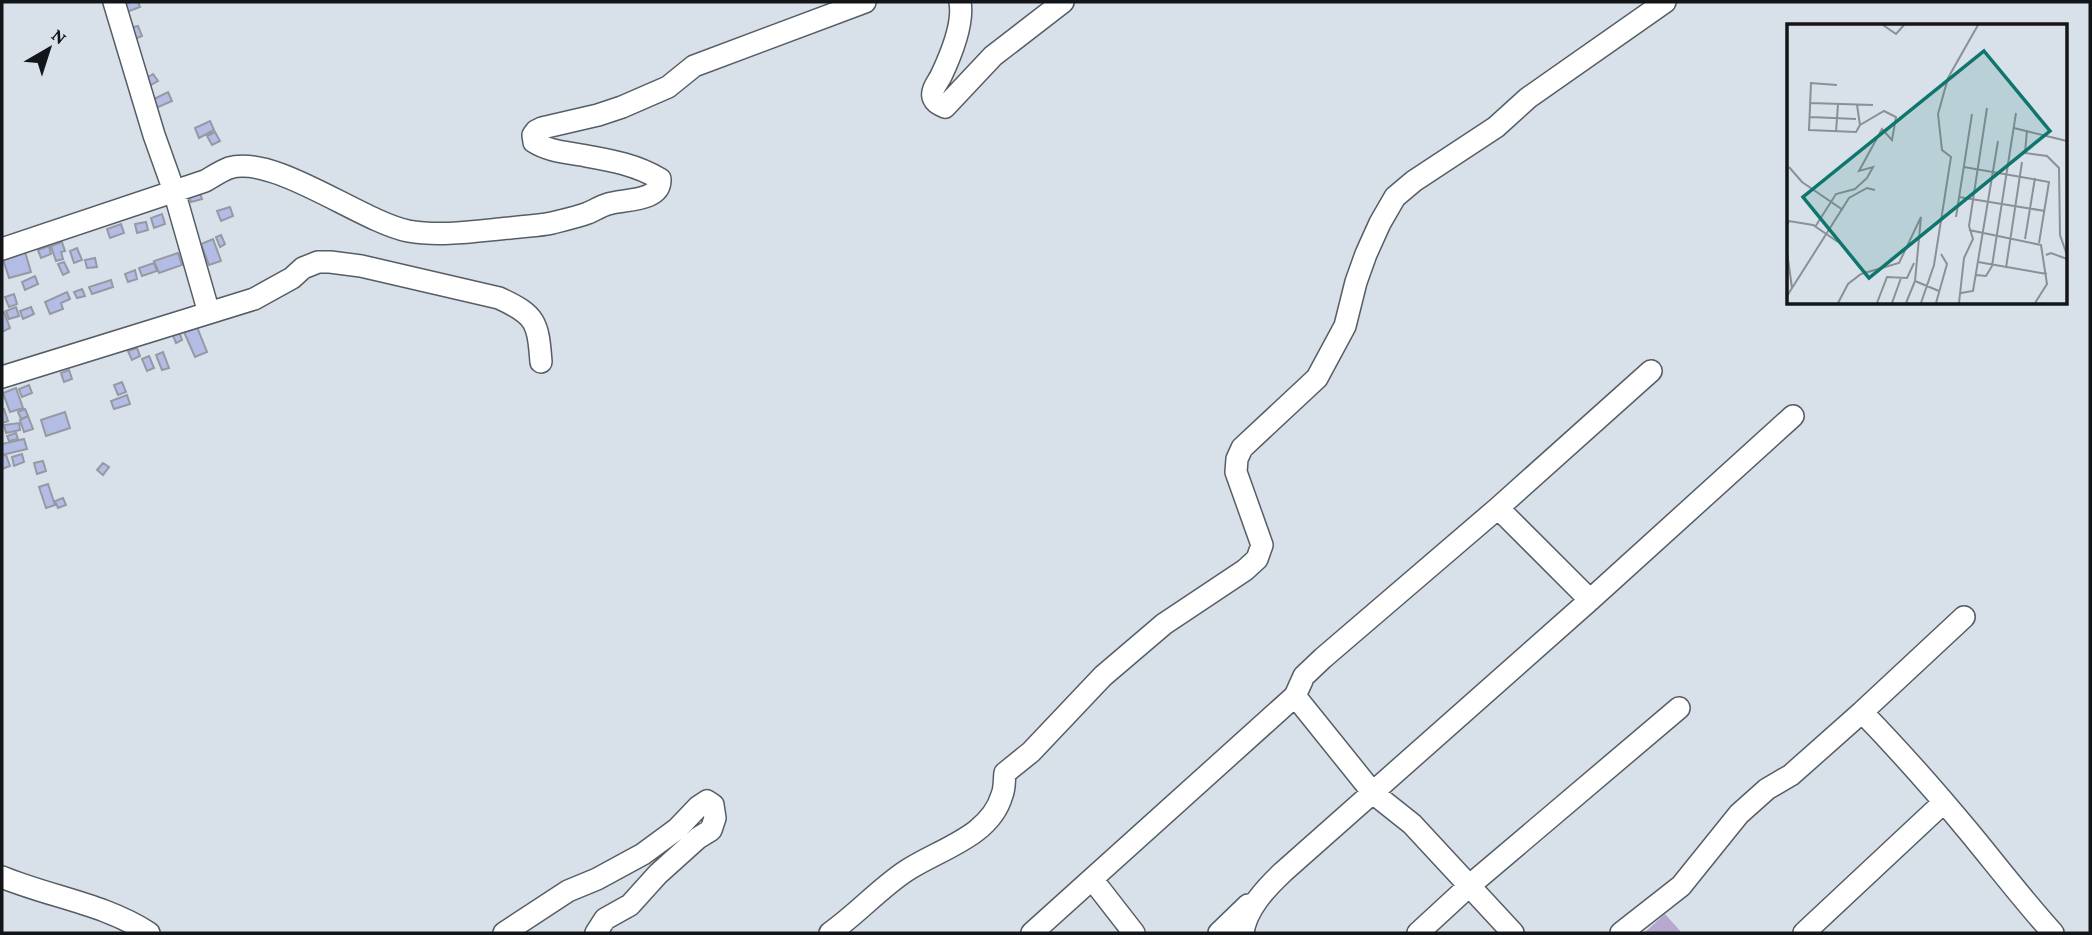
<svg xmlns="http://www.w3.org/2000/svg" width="2092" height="935" font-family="'Crimson Pro',serif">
	<rect width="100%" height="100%" fill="#d8e1e9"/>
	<path fill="#b7a8cd" d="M1665 914 1682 933H1644Z"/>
	<path fill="#b3bce5" stroke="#9699a3" stroke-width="2" d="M131 2H138L140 7 127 12 125 4Z
		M138 26 142 36 135 39 130 28Z
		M153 74 158 81 149 86 145 79Z
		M168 92 172 101 156 108 152 100Z
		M210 121 214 130 199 138 195 128Z
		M215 132 220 141 212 145 207 136Z
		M199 190 202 199 191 202 188 194Z
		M230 207 233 216 221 221 217 211Z
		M162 214 165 224 154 228 151 218Z
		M146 222 148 230 137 233 135 224Z
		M121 224 124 233 110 238 107 229Z
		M221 235 225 244 220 247 216 237Z
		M213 239 221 261 209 265 201 244Z
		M62 242 65 251 61 252 63 259 56 261 51 246Z
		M49 246 51 254 41 258 38 250Z
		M77 248 82 260 74 263 70 251Z
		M25 252 31 272 9 278 3 259Z
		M178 253 182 265 159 273 154 261Z
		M95 258 97 267 87 268 85 260Z
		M64 262 69 272 63 275 58 264Z
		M154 263 157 271 142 276 139 268Z
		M135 270 137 279 128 282 125 274Z
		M35 276 38 284 25 290 22 282Z
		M111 280 113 287 92 294 89 287Z
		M82 289 85 296 77 298 74 292Z
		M67 292 70 299 61 303 63 309 50 314 45 302Z
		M14 294 17 304 9 307 5 297Z
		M16 307 19 316 9 319 6 311Z
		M31 307 34 314 23 319 20 311Z
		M4 312 10 328 2 332V313Z
		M197 327 207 352 195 357 184 332Z
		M179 331 182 340 176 343 172 333Z
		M137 348 140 356 132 360 128 351Z
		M163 352 169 368 162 370 156 355Z
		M149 356 154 368 147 371 142 359Z
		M69 370 72 379 64 382 61 373Z
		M122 382 126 392 118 395 114 385Z
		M29 385 32 393 22 397 19 389Z
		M16 388 23 408 10 412 3 393Z
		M127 395 130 404 114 409 111 401Z
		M2 409H4L8 421 2 423Z
		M25 409 28 416 21 419 18 412Z
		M65 412 70 428 46 436 41 420Z
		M28 416 33 429 24 432 20 420Z
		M19 423 20 430 6 433 4 425Z
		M16 433 18 439 9 441 7 436Z
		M24 439 27 449 2 455V444Z
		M22 454 24 462 14 466 12 457Z
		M6 455 10 466 2 469V456Z
		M43 461 46 471 37 474 34 463Z
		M103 463 109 467 103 475 97 470Z
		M48 484 55 505 46 508 39 487Z
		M63 498 66 505 58 508 55 501Z"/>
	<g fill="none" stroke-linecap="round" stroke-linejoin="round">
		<defs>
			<path id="street" d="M114 2 154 135 174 191 209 313
				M960 2C964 24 950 57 941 76 938 82 931 90 933 97 935 103 940 105 945 107L993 56 1063 2
				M2 249 205 181C212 177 221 171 229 168 274 154 360 221 408 231 441 237 477 231 510 228 524 226 539 226 552 223 564 220 577 217 588 213 595 210 601 206 608 204 624 199 661 202 660 179 635 164 609 160 581 155 565 152 548 151 534 142L533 135 536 131 542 128 598 115 622 107 668 87 694 66 865 2
				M2 377 254 299 292 278 303 268 318 262H330L361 266 499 298C536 315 538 322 541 362
				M1498 508 1590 600
				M1295 696 1373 793 1412 824 1513 933
				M1862 712C1900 751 1936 792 1970 833 1998 867 2024 901 2053 933
				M2 877C50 897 105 904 149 933
				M1092 879 1134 933
				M504 933 568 891 597 879 643 854 677 829 698 807 707 801 713 805 715 818 711 830 698 838 658 874 630 905 605 919 596 933
				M830 933C857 914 880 888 906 871 939 849 990 837 1002 795 1005 788 1004 780 1005 773L1031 752 1103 676 1164 624 1245 570 1257 559 1262 545 1236 472 1237 459 1242 448 1317 378 1345 326 1356 282 1366 254 1380 223 1395 197 1414 181 1496 127 1528 98 1665 2
				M1032 933 1295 696 1304 676 1323 658 1498 508 1651 371
				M1219 933 1248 905
				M1243 933C1246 909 1266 888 1283 872L1590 600 1793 416
				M1418 933 1469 886 1679 708
				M1621 933 1681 886 1739 814 1767 789 1791 775 1862 712 1964 617
				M1804 933 1943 803"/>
		</defs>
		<use href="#street" stroke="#565d65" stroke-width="24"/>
		<use href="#street" stroke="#fff" stroke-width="21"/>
	</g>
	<g transform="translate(1787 24)">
		<rect width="280" height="280" fill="#d8e1e9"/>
		<path fill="none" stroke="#899096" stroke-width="2" d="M96 1 109 10 117 1M50 61 24 59 22 106 69 108 73 101 70 81M23 79 86 81M23 93 69 95M227 104 280 117M240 106 238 129 260 132 272 144 273 211 280 231M49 108 51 80M2 143 15 158 56 186M177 143 262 158 252 219M172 173 258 187M169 193 185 90M0 202 2 197 26 201 51 218M28 203 49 170 68 165 80 154 86 143 72 147 95 105 105 116 109 93 97 87 73 101M182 206 254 221 260 260 248 279M238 215 248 154M0 228 5 264M259 231 264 229 280 235M191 238 260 250M219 244 235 138M189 251 199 252 205 242 229 89M128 257 152 267M174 269 186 267 211 117M0 272 62 174 80 164 88 166M51 279 61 260 74 250 112 239 134 193 128 257 119 279M90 279 100 253 120 254 127 239M105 279 114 254M134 279 147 241 164 133 155 126 151 90 161 54 191 1M149 279 160 240 154 230M172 279 177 234 186 215 182 202 200 84"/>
		<path fill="#0f766e" fill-opacity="0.15" stroke="#0f766e" stroke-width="3.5" d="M197 27 263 107 82 254 16 173Z"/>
		<rect width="280" height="280" fill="none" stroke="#131619" stroke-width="3.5"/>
	</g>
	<rect width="2092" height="935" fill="none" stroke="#131619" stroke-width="7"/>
	<g transform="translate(49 49) rotate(39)" stroke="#d8e1e9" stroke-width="5" paint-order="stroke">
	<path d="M0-5L12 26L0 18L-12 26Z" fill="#131619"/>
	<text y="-10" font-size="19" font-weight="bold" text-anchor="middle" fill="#131619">N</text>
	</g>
</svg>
